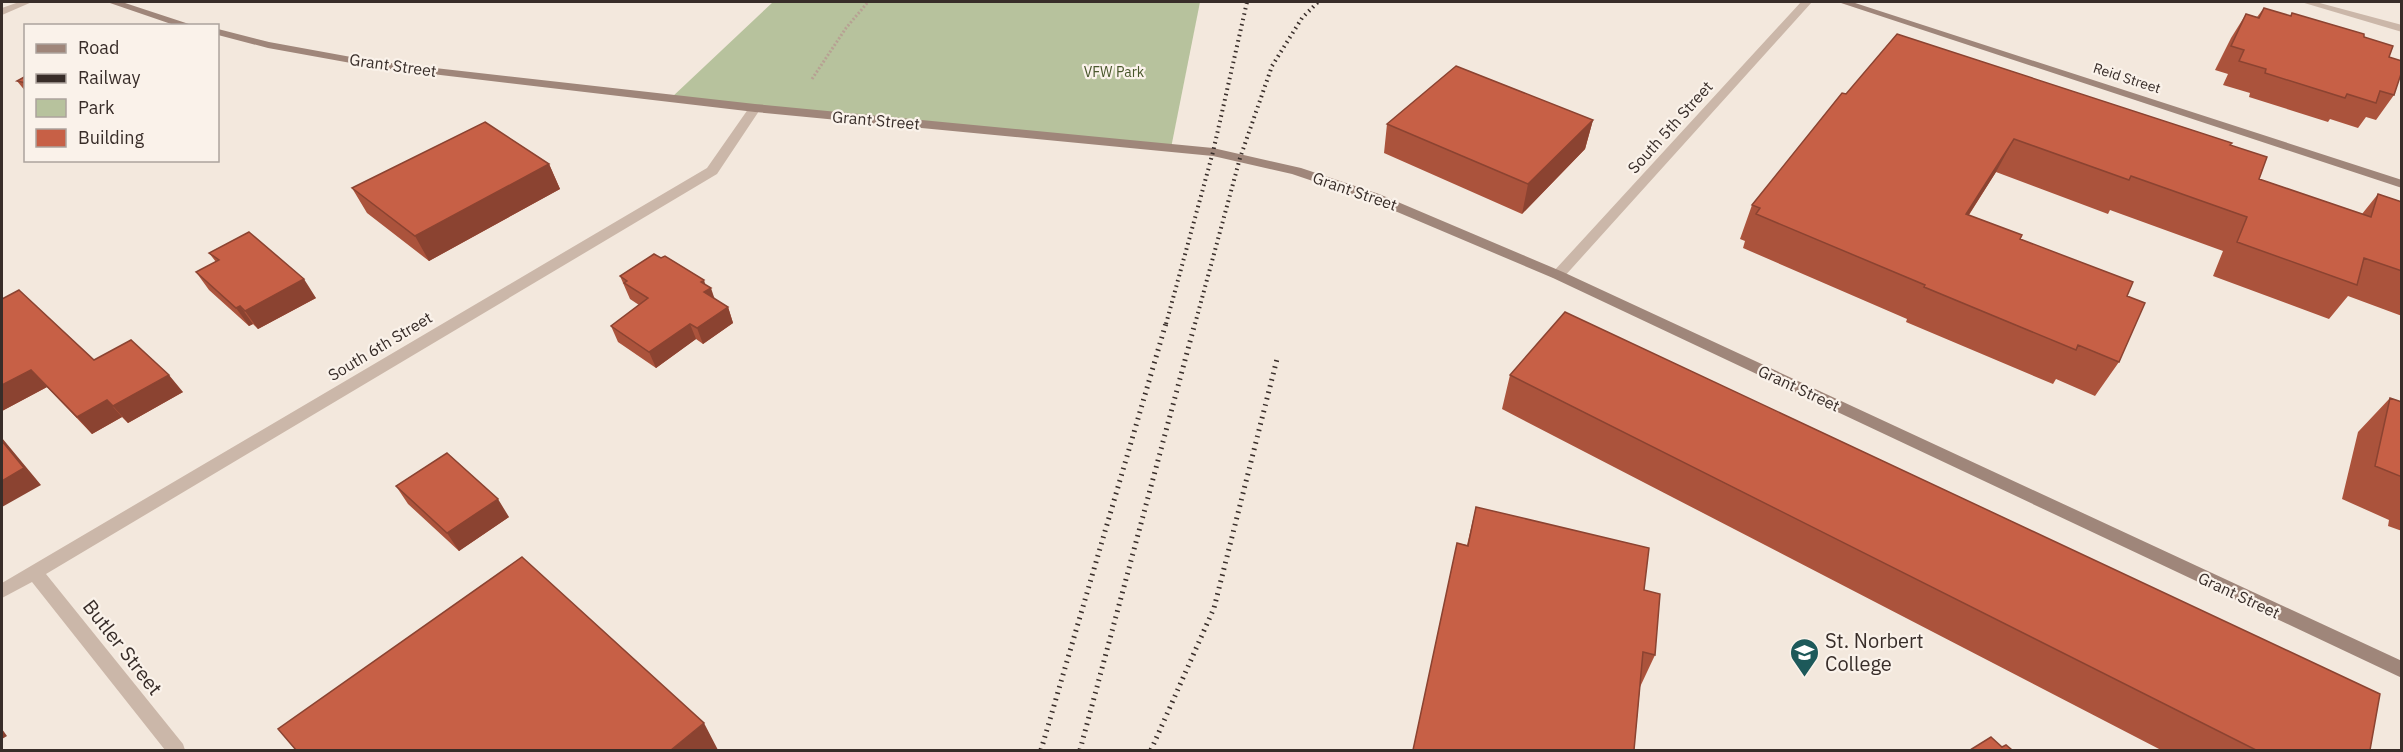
<svg xmlns="http://www.w3.org/2000/svg" width="2403" height="752" font-family="'IBM Plex Sans',sans-serif">
	<rect width="100%" height="100%" fill="#f3e8dd"/>
	<path fill="#b7c29d" d="M773 2H1200L1171 148 671 98Z"/>
	<g fill="none" stroke-linecap="round" stroke-linejoin="round">
		<path stroke="#b7a193" stroke-width="3" stroke-dasharray="2 2" stroke-linecap="butt" d="M812 79 846 28 868 2"/>
		<path fill="#cbb7a9" fill-rule="evenodd" d="M19 2H32L2 15V8Z
			M2301 2H2316L2402 25V32Z"/>
		<path fill="#cbb7a9" fill-rule="evenodd" d="M1801 2H1812L1563 278H1553L1551 275 1553 272Z
			M755 104 761 108 717 174 46 574 183 744 185 750H165L32 582 2 598V583L707 168 751 105Z"/>
		<path fill="#9f867a" fill-rule="evenodd" d="M107 2H122L195 26H177Z
			M1838 2H1852L2402 180V188Z
			M218 29 269 42 373 61 755 104 1213 148 1301 168 1379 194 1563 272 2402 661V678L1553 278 1369 200 1292 174 1213 156 755 112 373 67 268 48 218 35Z"/>
		<path stroke="#382d29" stroke-width="4" stroke-dasharray="1.5 4" stroke-linecap="butt" d="M1166 324 1213 152 1247 2
			M1195 324 1240 158 1272 66 1302 18 1318 2"/>
		<path stroke="#382d29" stroke-width="5" stroke-dasharray="1.5 5" stroke-linecap="butt" d="M1041 750 1166 323
			M1080 750 1195 323
			M1151 750 1214 608 1277 359"/>
	</g>
	<path fill="#ab533c" d="M2264 8 2290 16 2292 13 2364 37 2389 57 2394 95 2376 120 2366 117 2358 128 2330 119 2328 122 2249 97 2250 93 2223 85 2228 74 2215 70 2231 38 2246 14 2257 17Z
		M26 76V92L17 81Z
		M1846 94 2230 145 2259 179 2362 214 2378 194 2402 202V316L2348 296 2329 319 2213 276 2223 251 2110 210 2108 214 1996 172 1969 215 2020 239 2127 296 2119 362 2095 396 2056 379 2053 384 1906 322 1907 319 1743 248 1745 241 1740 239 1752 205Z
		M1593 120 1585 149 1522 214 1384 153 1387 124Z
		M549 164 560 189 429 261 367 213 352 188Z
		M209 253 316 298 258 329 253 324 249 326 209 290 196 272 216 262Z
		M620 276 705 284 715 299 728 307 733 323 703 344 696 339 656 368 618 342 611 326 639 305 630 299Z
		M2 299 94 360 183 392 128 423 122 417 92 434 47 387 2 411Z
		M1510 375 2370 750H2161L1502 409Z
		M2390 398 2402 402V531L2388 526 2389 520 2342 499 2358 432Z
		M396 486 509 517 459 551 408 504Z
		M1476 507 1644 590 1655 655 1640 687 1634 750H1413L1457 543 1467 545Z"/>
	<path fill="#8b4331" d="M1593 120 1585 149 1522 214 1528 184Z
		M2014 139 1996 172 1948 247 1966 214Z
		M549 164 560 189 429 261 415 236Z
		M304 279 316 298 258 329 245 311Z
		M704 280 707 290 711 288 716 303 710 308 701 282Z
		M240 306 253 324 249 326 236 308Z
		M728 307 733 323 703 344 697 328Z
		M690 324 696 339 656 368 649 352Z
		M31 370 47 387 2 411V385Z
		M169 375 183 392 128 423 113 406Z
		M107 400 122 417 92 434 77 417Z
		M2 438 41 485 2 507Z
		M498 499 509 517 459 551 447 533Z
		M704 723 718 750H671Z
		M2 729 7 736 2 739Z"/>
	<path fill="#c76046" stroke="#8b4331" stroke-width="1.5" d="M2264 8 2291 16 2292 13 2364 34V37L2393 46 2389 57 2402 61V71L2394 95 2380 91 2376 103 2347 94 2345 98 2265 73 2266 69 2239 61 2244 50 2231 46 2246 14 2259 18Z
		M1897 34 2232 143 2230 145 2267 157 2259 179 2371 217 2378 194 2402 202V271L2364 258 2357 285 2237 242 2247 217 2131 176 2129 180 2014 139 1966 214 2022 235 2020 239 2133 282 2127 296 2145 303 2119 362 2078 345 2076 350 1924 287 1925 285 1756 214 1760 208 1752 205 1842 93 1846 94Z
		M1456 66 1593 120 1528 184 1387 124Z
		M26 76V83L17 81Z
		M485 122 549 164 415 236 352 188Z
		M249 232 304 279 245 311 240 306 236 308 196 272 219 260 209 253Z
		M654 254 661 258 665 256 704 280 701 282 711 288 704 292 728 307 697 328 690 324 649 352 611 326 648 298 624 283 627 281 620 276Z
		M19 290 94 360 131 340 169 375 113 406 107 400 77 417 31 370 2 385V299Z
		M1565 312 2380 694 2370 750H2256L1510 375Z
		M2390 398 2402 402V477L2375 466Z
		M2 441 24 468 2 481Z
		M447 453 498 499 447 533 396 486Z
		M1476 507 1649 548 1644 590 1660 594 1655 655 1643 652 1634 750H1413L1457 543 1468 546Z
		M522 557 704 723 671 750H296L278 729Z
		M1991 737 2002 747 2006 745 2012 750H1970Z"/>
	<defs>
		<symbol id="university-pin" viewBox="-11 -11 22 30"><path d="M0 17L-7.5 6A9.5 9.5 0 1 1 7.5 6Z" fill="#1d595a" stroke="#faf2ea"/><path d="M0-5L7-2L0 1L-7-2ZM-4 1L0 2.5L4 1V4Q0 6-4 4Z" fill="#fff"/></symbol>
	</defs>
	<g fill-rule="evenodd">
		<use href="#university-pin" x="1788" y="636" width="33" height="45"/>
	</g>
	<g text-anchor="middle" dominant-baseline="central" stroke-width="4.5" stroke-linejoin="round" paint-order="stroke">
		<g font-size="14" fill="#49572c" stroke="#faf2ea">
			<text x="1114" y="72">VFW Park</text>
		</g>
		<g font-size="14" fill="#382d29" stroke="#faf2ea">
			<text transform="translate(2127 78) rotate(18)">Reid Street</text>
		</g>
		<g font-size="16" fill="#382d29" stroke="#faf2ea">
			<text transform="translate(393 65) rotate(8)">Grant Street</text>
			<text transform="translate(876 120) rotate(5)">Grant Street</text>
			<text transform="translate(1670 127) rotate(-48)">South 5th Street</text>
			<text transform="translate(1355 191) rotate(19)">Grant Street</text>
			<text transform="translate(380 346) rotate(-31)">South 6th Street</text>
			<text transform="translate(1799 388) rotate(25)">Grant Street</text>
			<text transform="translate(2239 595) rotate(25)">Grant Street</text>
		</g>
		<g font-size="20" fill="#382d29" stroke="#faf2ea" text-anchor="start">
			<text x="1825" y="640">St. Norbert<tspan x="1825" dy="23">College</tspan></text>
		</g>
		<g font-size="20" fill="#382d29" stroke="#faf2ea">
			<text transform="translate(123 647) rotate(52)">Butler Street</text>
		</g>
	</g>
	<rect width="2403" height="752" fill="none" stroke="#382d29" stroke-width="6"/>
	<rect x="24" y="24" width="195" height="138" fill="#faf2ea" stroke="#aca39d" stroke-width="1.5"/>
	<rect x="36" y="44" width="30" height="9" fill="#9f867a" stroke="#aca39d" stroke-width="1.5"/>
	<text x="78" y="54" font-size="18" fill="#382d29">Road</text>
	<rect x="36" y="74" width="30" height="9" fill="#382d29" stroke="#aca39d" stroke-width="1.5"/>
	<text x="78" y="84" font-size="18" fill="#382d29">Railway</text>
	<rect x="36" y="99" width="30" height="18" fill="#b7c29d" stroke="#aca39d" stroke-width="1.5"/>
	<text x="78" y="114" font-size="18" fill="#382d29">Park</text>
	<rect x="36" y="129" width="30" height="18" fill="#c76046" stroke="#aca39d" stroke-width="1.5"/>
	<text x="78" y="144" font-size="18" fill="#382d29">Building</text>
</svg>
